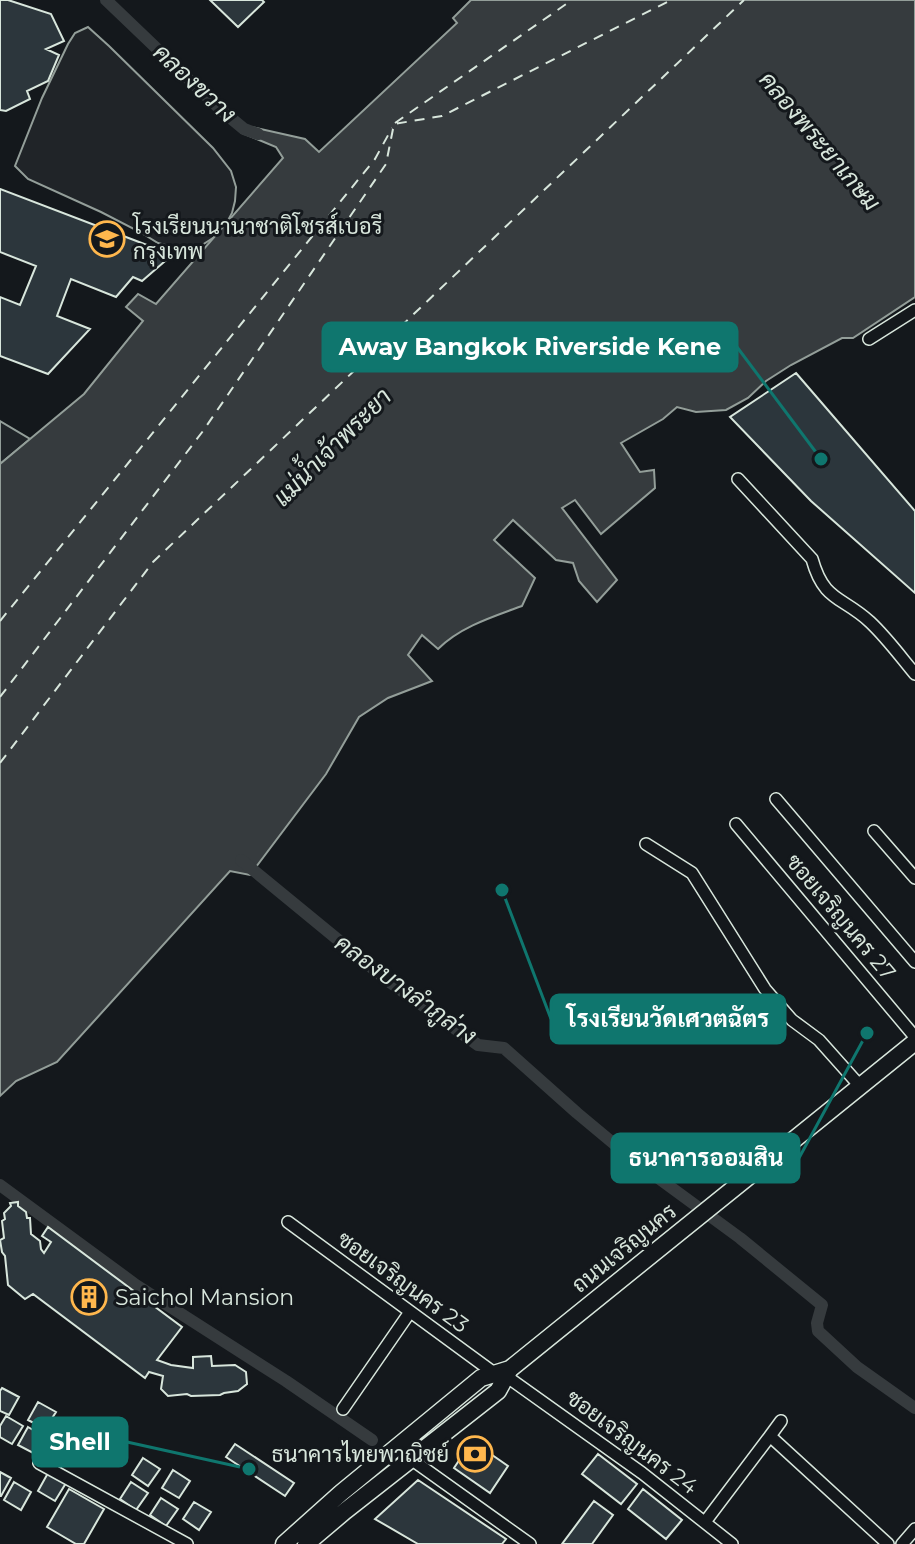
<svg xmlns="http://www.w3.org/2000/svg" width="915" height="1544" font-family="Montserrat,Sarabun,sans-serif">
	<rect width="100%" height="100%" fill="#14181c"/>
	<path fill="#202428" stroke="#939e99" stroke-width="2" d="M88 27 109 46 213 148 231 171 236 187 235 201 232 213 226 224 216 236 202 245 191 248 180 249 158 243 140 232 101 212 28 179 15 166 42 98 68 44 75 33Z
		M0 421 30 439 0 464Z"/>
	<path fill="#363b3e" stroke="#939e99" stroke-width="2" d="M471 0H915V297L853 338H842L791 365 766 381 748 398 726 410 696 412 677 407 663 419 621 443 640 472 654 470 655 488 601 534 575 500 562 508 617 580 597 602 579 581 573 563 556 560 513 520 494 540 535 578 522 606C492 617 460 627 438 649L422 635 408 655 432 681 388 698 359 717 326 774 250 875 230 871 57 1062 16 1081 0 1096V464L84 394 143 321 126 307 138 294 156 304 283 158 276 147 242 133 247 126 305 139 319 152 457 23 453 18Z"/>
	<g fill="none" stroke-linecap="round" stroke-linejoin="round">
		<path stroke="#363b3e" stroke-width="12" d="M106 0 221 110 244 129 258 134
			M241 860 387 980 478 1045 504 1048 577 1113 631 1158 740 1238 822 1305 817 1323 818 1331 857 1367 915 1408
			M0 1185 136 1285 286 1381 372 1440"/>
		<path stroke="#d8e6dc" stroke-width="2" stroke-dasharray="10 8" stroke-linecap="butt" d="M395 123 572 0
			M0 621 375 159 392 128
			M0 697 203 431 386 164 394 124 442 116 671 0
			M0 763 153 562 744 0"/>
	</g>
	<path fill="#2c363c" stroke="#d8e6dc" stroke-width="2" d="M0 0H8L51 14 64 41 46 49 59 55 48 81 27 91 30 99 6 111 0 110Z
		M210 0H262L264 2 238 27Z
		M0 189 160 250 171 256 142 281 133 277 116 297 71 279 57 316 90 329 48 374 0 356V297L20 305 36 266 0 252Z
		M796 373 915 511V593L811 501 730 417Z
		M18 1202V1206L26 1212 27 1218H30L31 1234 40 1241 41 1249 44 1253 51 1242 42 1236 48 1227 182 1327 157 1360 171 1365 193 1368V1357L211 1356 212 1366 235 1365 246 1372 247 1384 238 1391 224 1393 220 1395 191 1396 187 1394 168 1396 161 1389 163 1376 149 1372 145 1378 33 1294 25 1299 8 1285 5 1256 2 1252 0 1240 4 1238 2 1221 5 1219 4 1213 11 1206 10 1203Z
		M2 1388 19 1397 9 1415 0 1411V1391Z
		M38 1402 56 1412 45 1429 28 1420Z
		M6 1416 23 1426 12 1444 0 1437V1426Z
		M28 1427 45 1437 35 1454 18 1445Z
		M53 1441 70 1451 60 1469 43 1459Z
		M472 1441 508 1466 490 1493 454 1468Z
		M235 1444 294 1483 285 1496 226 1457Z
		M598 1454 637 1484 621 1504 582 1474Z
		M143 1458 160 1469 148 1486 132 1475Z
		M173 1470 190 1481 179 1498 162 1488Z
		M0 1472 11 1478 1 1496H0Z
		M48 1473 66 1483 55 1501 38 1491Z
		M418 1480 506 1539 502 1544H418L375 1519Z
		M14 1482 31 1492 21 1510 4 1500Z
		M131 1482 148 1493 136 1510 120 1499Z
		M69 1489 104 1509 84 1544H76L47 1527Z
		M643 1489 682 1520 666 1539 628 1509Z
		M161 1498 178 1509 166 1526 150 1515Z
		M594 1501 613 1515 592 1544H562Z
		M194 1502 211 1512 199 1530 183 1519Z"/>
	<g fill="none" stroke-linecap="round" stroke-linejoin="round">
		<defs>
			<path id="street" d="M869 339 915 310
				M738 479 812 559C824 602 842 596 870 622 887 638 900 656 915 674
				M776 799 915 962
				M736 824 915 1037
				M874 831 915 878
				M646 844 692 873 765 989 792 1020 819 1040 860 1086
				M288 1222 494 1373
				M506 1376 642 1473 732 1544
				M343 1409 410 1312
				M56 1430 39 1463 187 1544
				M770 1436 781 1421
				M411 1459 530 1544
				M705 1522 770 1436 888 1544
				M902 1544 915 1529"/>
			<path id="secondary" d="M284 1544 341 1493 481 1378 510 1369
				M306 1544 345 1511 498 1391 510 1369 915 1042"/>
		</defs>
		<use href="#street" stroke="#d8e6dc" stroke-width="14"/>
		<use href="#secondary" stroke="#d8e6dc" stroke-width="19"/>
		<use href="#street" stroke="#14181c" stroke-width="11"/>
		<use href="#secondary" stroke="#14181c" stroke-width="16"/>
	</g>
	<defs>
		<symbol id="school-ring" viewBox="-11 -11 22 22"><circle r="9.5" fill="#14181c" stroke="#ffb74d" stroke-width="1.5"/><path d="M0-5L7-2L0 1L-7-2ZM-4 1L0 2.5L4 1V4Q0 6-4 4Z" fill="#ffb74d"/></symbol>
		<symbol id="building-ring" viewBox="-11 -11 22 22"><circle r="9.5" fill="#14181c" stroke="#ffb74d" stroke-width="1.5"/><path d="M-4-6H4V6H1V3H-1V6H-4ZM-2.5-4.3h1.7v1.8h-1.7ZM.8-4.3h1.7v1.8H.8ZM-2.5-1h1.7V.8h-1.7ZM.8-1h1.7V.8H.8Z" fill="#ffb74d"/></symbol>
		<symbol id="bank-ring" viewBox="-11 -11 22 22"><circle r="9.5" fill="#14181c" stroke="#ffb74d" stroke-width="1.5"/><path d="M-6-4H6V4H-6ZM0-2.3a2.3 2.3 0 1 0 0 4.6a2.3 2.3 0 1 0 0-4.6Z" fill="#ffb74d"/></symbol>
	</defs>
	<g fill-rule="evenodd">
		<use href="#school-ring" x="87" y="219" width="40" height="40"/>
		<use href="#building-ring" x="69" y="1277" width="40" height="40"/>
		<use href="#bank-ring" x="455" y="1434" width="40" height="40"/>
	</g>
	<g text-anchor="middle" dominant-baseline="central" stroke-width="6" stroke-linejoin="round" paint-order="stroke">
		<g font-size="22" fill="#d8e6dc" stroke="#14181c" text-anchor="start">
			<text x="133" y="226">โรงเรียนนานาชาติโชรส์เบอรี<tspan x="133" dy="25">กรุงเทพ</tspan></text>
			<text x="115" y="1297">Saichol Mansion</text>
			<text x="449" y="1454" text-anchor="end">ธนาคารไทยพาณิชย์</text>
		</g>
		<g font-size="22" fill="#d8e6dc" stroke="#14181c">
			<text transform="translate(841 917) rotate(50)">ซอยเจริญนคร 27</text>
			<text transform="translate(624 1248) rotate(-39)">ถนนเจริญนคร</text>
			<text transform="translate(403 1282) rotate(36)">ซอยเจริญนคร 23</text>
			<text transform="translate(632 1442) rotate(37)">ซอยเจริญนคร 24</text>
		</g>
		<g font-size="24" font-style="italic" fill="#d8e6dc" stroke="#14181c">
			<text transform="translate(195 83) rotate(43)">คลองขวาง</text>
			<text transform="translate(820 141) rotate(50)">คลองพระยาเกษม</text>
			<text transform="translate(332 447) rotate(-45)">แม่น้ำเจ้าพระยา</text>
			<text transform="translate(406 989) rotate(36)">คลองบางลำภูล่าง</text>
		</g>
	</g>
	<path fill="none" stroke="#0f766e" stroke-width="3" d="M821 459L737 347M502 890L551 1019M867 1033L799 1158M249 1469L127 1442"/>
	<g fill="#0f766e" stroke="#14181c" stroke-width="3">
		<circle cx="821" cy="459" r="8"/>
		<circle cx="502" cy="890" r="8"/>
		<circle cx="867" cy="1033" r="8"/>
		<circle cx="249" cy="1469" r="8"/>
	</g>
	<g fill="#0f766e" stroke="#0f766e" stroke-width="3">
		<rect x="323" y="323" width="414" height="48" rx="8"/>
		<rect x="551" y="995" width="234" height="48" rx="8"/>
		<rect x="612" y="1134" width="187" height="48" rx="8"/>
		<rect x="33" y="1418" width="94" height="48" rx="8"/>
	</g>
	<g font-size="24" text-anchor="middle" font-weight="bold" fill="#fff">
		<text x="530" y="355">Away Bangkok Riverside Kene</text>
		<text x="668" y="1027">โรงเรียนวัดเศวตฉัตร</text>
		<text x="706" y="1166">ธนาคารออมสิน</text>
		<text x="80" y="1450">Shell</text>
	</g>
</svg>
